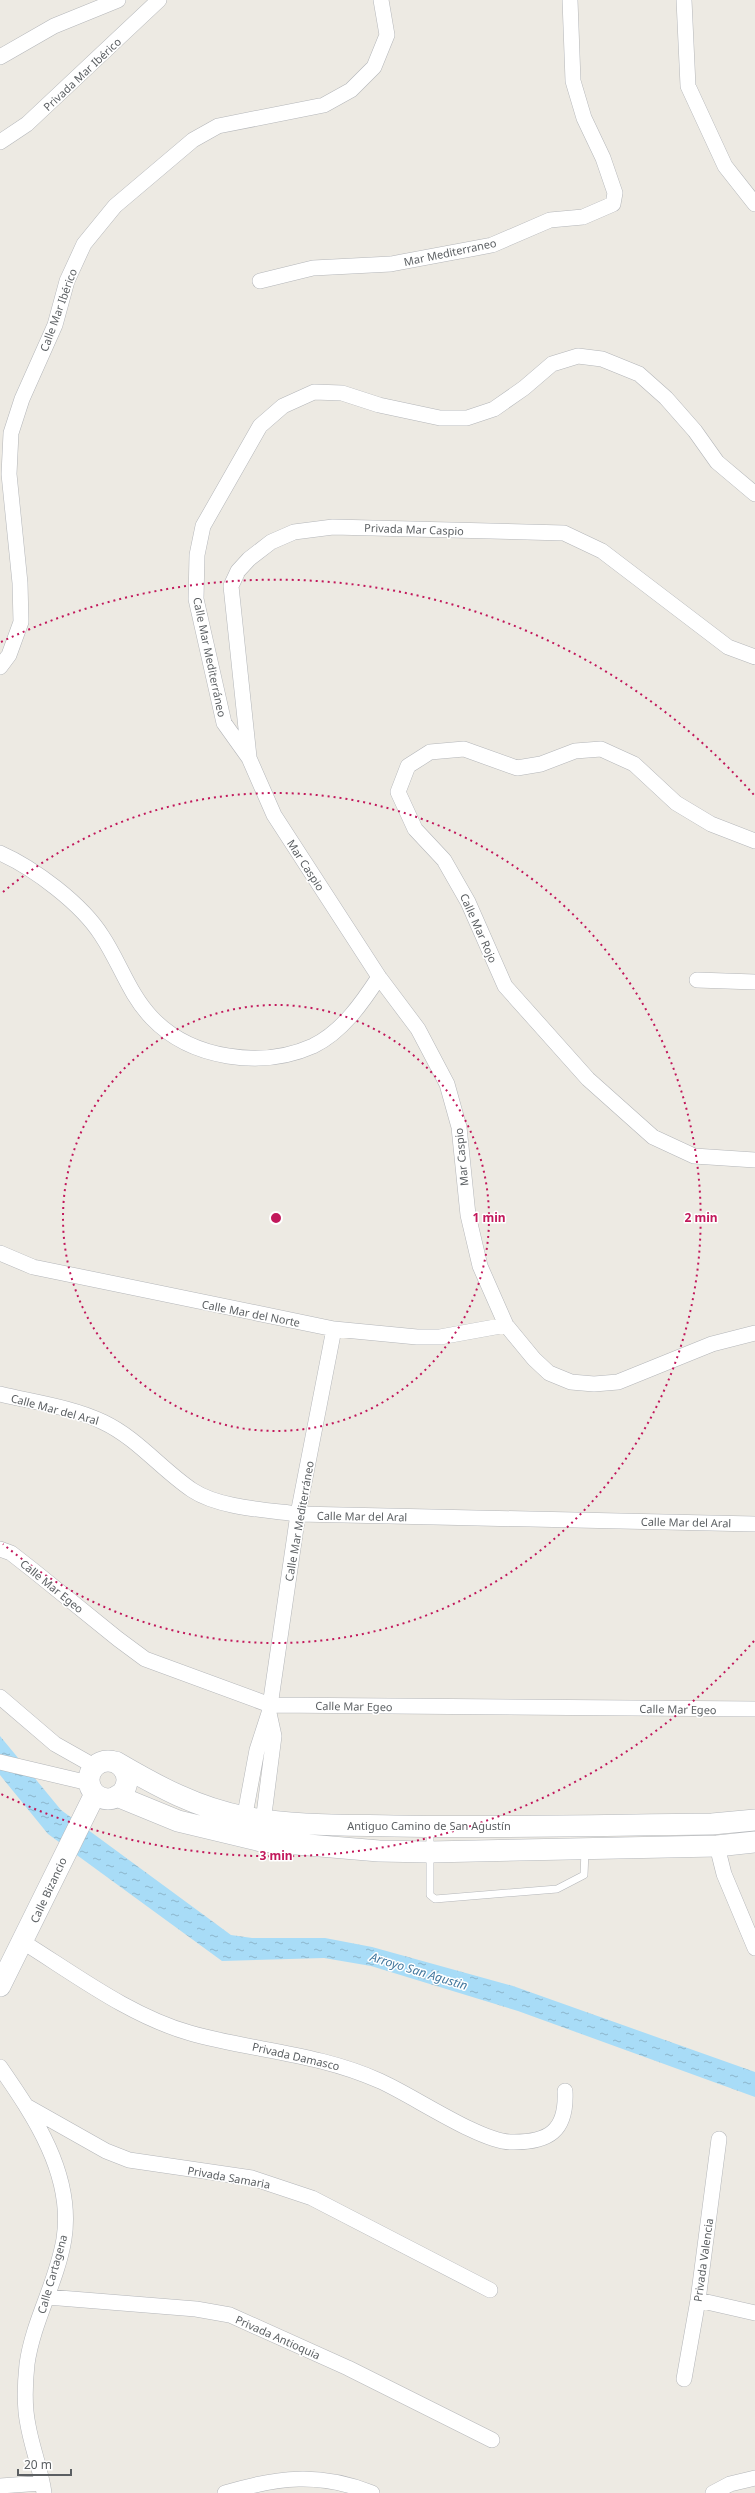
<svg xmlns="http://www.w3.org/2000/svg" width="755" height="2493" font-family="'Noto Sans',sans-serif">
	<defs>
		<pattern id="water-ripples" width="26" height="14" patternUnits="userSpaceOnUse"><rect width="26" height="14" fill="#a8dcf7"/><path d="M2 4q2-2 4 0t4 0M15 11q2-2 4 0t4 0" fill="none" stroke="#8cb6cb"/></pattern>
	</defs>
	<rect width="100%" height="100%" fill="#edeae3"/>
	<path fill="url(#water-ripples)" d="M0 1736 61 1810 231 1935 252 1938H325L372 1947 513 1986 755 2072V2097L518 2011 371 1966 324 1958 222 1961 48 1834 0 1775Z"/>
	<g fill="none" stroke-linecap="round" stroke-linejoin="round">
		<defs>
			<path id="lane" d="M430 1827V1895L435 1899 557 1889 584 1875 585 1851"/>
			<path id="street" d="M684 0 688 86 725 166 755 204
				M0 57 54 26 118 0
				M0 142 27 124 159 0
				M260 281 313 268 391 264 492 245 550 220 583 217 613 204 615 193 603 158 584 118 573 81 570 0
				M755 494 717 462 695 431 666 398 639 374 602 359 578 356 552 364 524 388 494 409 467 418H440L379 405 342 393 314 392 283 406 260 426 203 526 197 555 196 599 224 723 249 758 274 815 379 977 418 1029 447 1084 459 1127 468 1215 480 1266 506 1325 534 1359 549 1373 571 1382 594 1384 618 1382 712 1344 755 1333
				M0 667 9 655 21 622 20 583 9 474 11 433 22 399 55 325 67 281 84 244 115 206 193 140 218 126 324 105 351 90 374 67 387 35 381 0
				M249 757 231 586 238 571 249 559 271 542 294 532 333 527 564 533 602 551 728 647 755 657
				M755 841 711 824 676 803 634 764 601 749 575 751 541 764 517 768 464 749 430 752 408 766 398 792 415 829 444 860 468 902 505 986 588 1079 653 1137 694 1156 755 1160
				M0 853C34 868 82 904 102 936 120 963 129 994 152 1018 191 1059 262 1069 313 1046 342 1032 362 1003 379 977
				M697 980 755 982
				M0 1253 33 1267 334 1329 417 1337H440L506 1325
				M0 1394C33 1402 72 1407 103 1422 137 1438 161 1469 192 1490 219 1508 267 1510 298 1514L755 1524
				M0 1549 11 1553 34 1571 118 1639 145 1659 270 1705 755 1709
				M0 1697 55 1744 94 1766
				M0 1762 89 1783
				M243 1825 257 1750 269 1713 298 1514 334 1329
				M262 1830 274 1736 269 1713
				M717 1846 724 1874 755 1948
				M23 1942C76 1975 130 2016 190 2033 254 2051 318 2053 380 2081 412 2095 479 2141 510 2142 549 2143 567 2131 565 2091
				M0 2067C34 2116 74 2175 64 2239 57 2282 33 2321 27 2364 25 2383 24 2406 28 2425 32 2448 41 2470 44 2493
				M28 2107 106 2151 129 2160 252 2178 312 2198 490 2290
				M47 2297 196 2309 230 2315 348 2368 492 2440
				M698 2300 755 2313
				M684 2379 698 2300 719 2139
				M0 2486 42 2483
				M225 2493C278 2477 319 2472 372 2493
				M713 2493 730 2484 755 2478"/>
			<path id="secondary" d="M89 1780a19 19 0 1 1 38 0a19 19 0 1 1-38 0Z
				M116 1762C157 1786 197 1808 245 1817 290 1826 347 1825 394 1826 500 1828 606 1825 712 1824L755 1820
				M117 1796 178 1821 261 1841 379 1851 430 1852 717 1846 755 1842
				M0 1986 95 1794"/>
		</defs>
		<use href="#lane" stroke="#b4b6b9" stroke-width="8"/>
		<use href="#street" stroke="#b4b6b9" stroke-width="16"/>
		<use href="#secondary" stroke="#b5b8bc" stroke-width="22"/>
		<use href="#lane" stroke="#fff" stroke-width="7"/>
		<use href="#street" stroke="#fff" stroke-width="15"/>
		<use href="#secondary" stroke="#fff" stroke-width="21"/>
	</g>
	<g fill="none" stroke="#c2185b" stroke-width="2" stroke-dasharray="2 4">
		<circle cx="276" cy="1218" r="213"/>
		<path d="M3 892A425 425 0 1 1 3 1544"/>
		<path d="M754 1641A638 638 0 0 1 1 1794M1 642A638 638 0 0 1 754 795"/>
	</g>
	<g text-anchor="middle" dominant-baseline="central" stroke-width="3" stroke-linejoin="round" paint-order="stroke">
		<g font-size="11" fill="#5b5f62" stroke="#fff">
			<text transform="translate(82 74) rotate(-43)">Privada Mar Ibérico</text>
			<text transform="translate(450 252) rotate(-12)">Mar Mediterraneo</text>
			<text transform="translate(58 310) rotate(-70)">Calle Mar Ibérico</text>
			<text transform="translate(414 529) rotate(2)">Privada Mar Caspio</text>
			<text transform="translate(210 657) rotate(78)">Calle Mar Mediterráneo</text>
			<text transform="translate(306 865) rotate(57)">Mar Caspio</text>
			<text transform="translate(479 928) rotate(66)">Calle Mar Rojo</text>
			<text transform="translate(461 1157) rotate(-96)">Mar Caspio</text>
			<text transform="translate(251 1313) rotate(11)">Calle Mar del Norte</text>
			<text transform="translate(55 1409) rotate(15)">Calle Mar del Aral</text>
			<text transform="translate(362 1516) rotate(1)">Calle Mar del Aral</text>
			<text transform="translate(299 1521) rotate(-80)">Calle Mar Mediterráneo</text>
			<text transform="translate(686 1522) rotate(1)">Calle Mar del Aral</text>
			<text transform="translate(52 1586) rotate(39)">Calle Mar Egeo</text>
			<text transform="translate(354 1706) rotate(1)">Calle Mar Egeo</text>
			<text transform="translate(678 1709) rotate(1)">Calle Mar Egeo</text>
			<text x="429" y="1825">Antiguo Camino de San Agustín</text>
			<text transform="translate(48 1890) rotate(-65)">Calle Bizancio</text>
			<text transform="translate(296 2056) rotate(13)">Privada Damasco</text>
			<text transform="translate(229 2177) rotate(10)">Privada Samaria</text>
			<text transform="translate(703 2260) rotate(-82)">Privada Valencia</text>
			<text transform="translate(52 2274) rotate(-74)">Calle Cartagena</text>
			<text transform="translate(278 2337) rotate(24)">Privada Antioquia</text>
		</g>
		<g font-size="12" font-style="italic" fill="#44799f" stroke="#fff">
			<text transform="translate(419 1971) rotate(17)">Arroyo San Agustin</text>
		</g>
	</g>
	<circle cx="276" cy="1218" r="6" fill="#c2185b" stroke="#fff" stroke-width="2"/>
	<g font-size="12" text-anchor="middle" font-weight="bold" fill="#c2185b" stroke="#fff" stroke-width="3" stroke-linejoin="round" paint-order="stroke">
		<text x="489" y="1222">1 min</text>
		<text x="701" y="1222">2 min</text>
		<text x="276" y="1860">3 min</text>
	</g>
	<path d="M18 2469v6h53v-6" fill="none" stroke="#5b5f62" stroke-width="2"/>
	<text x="24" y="2469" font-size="12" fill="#5b5f62" stroke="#ffffff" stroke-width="3" paint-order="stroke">20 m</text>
</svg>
